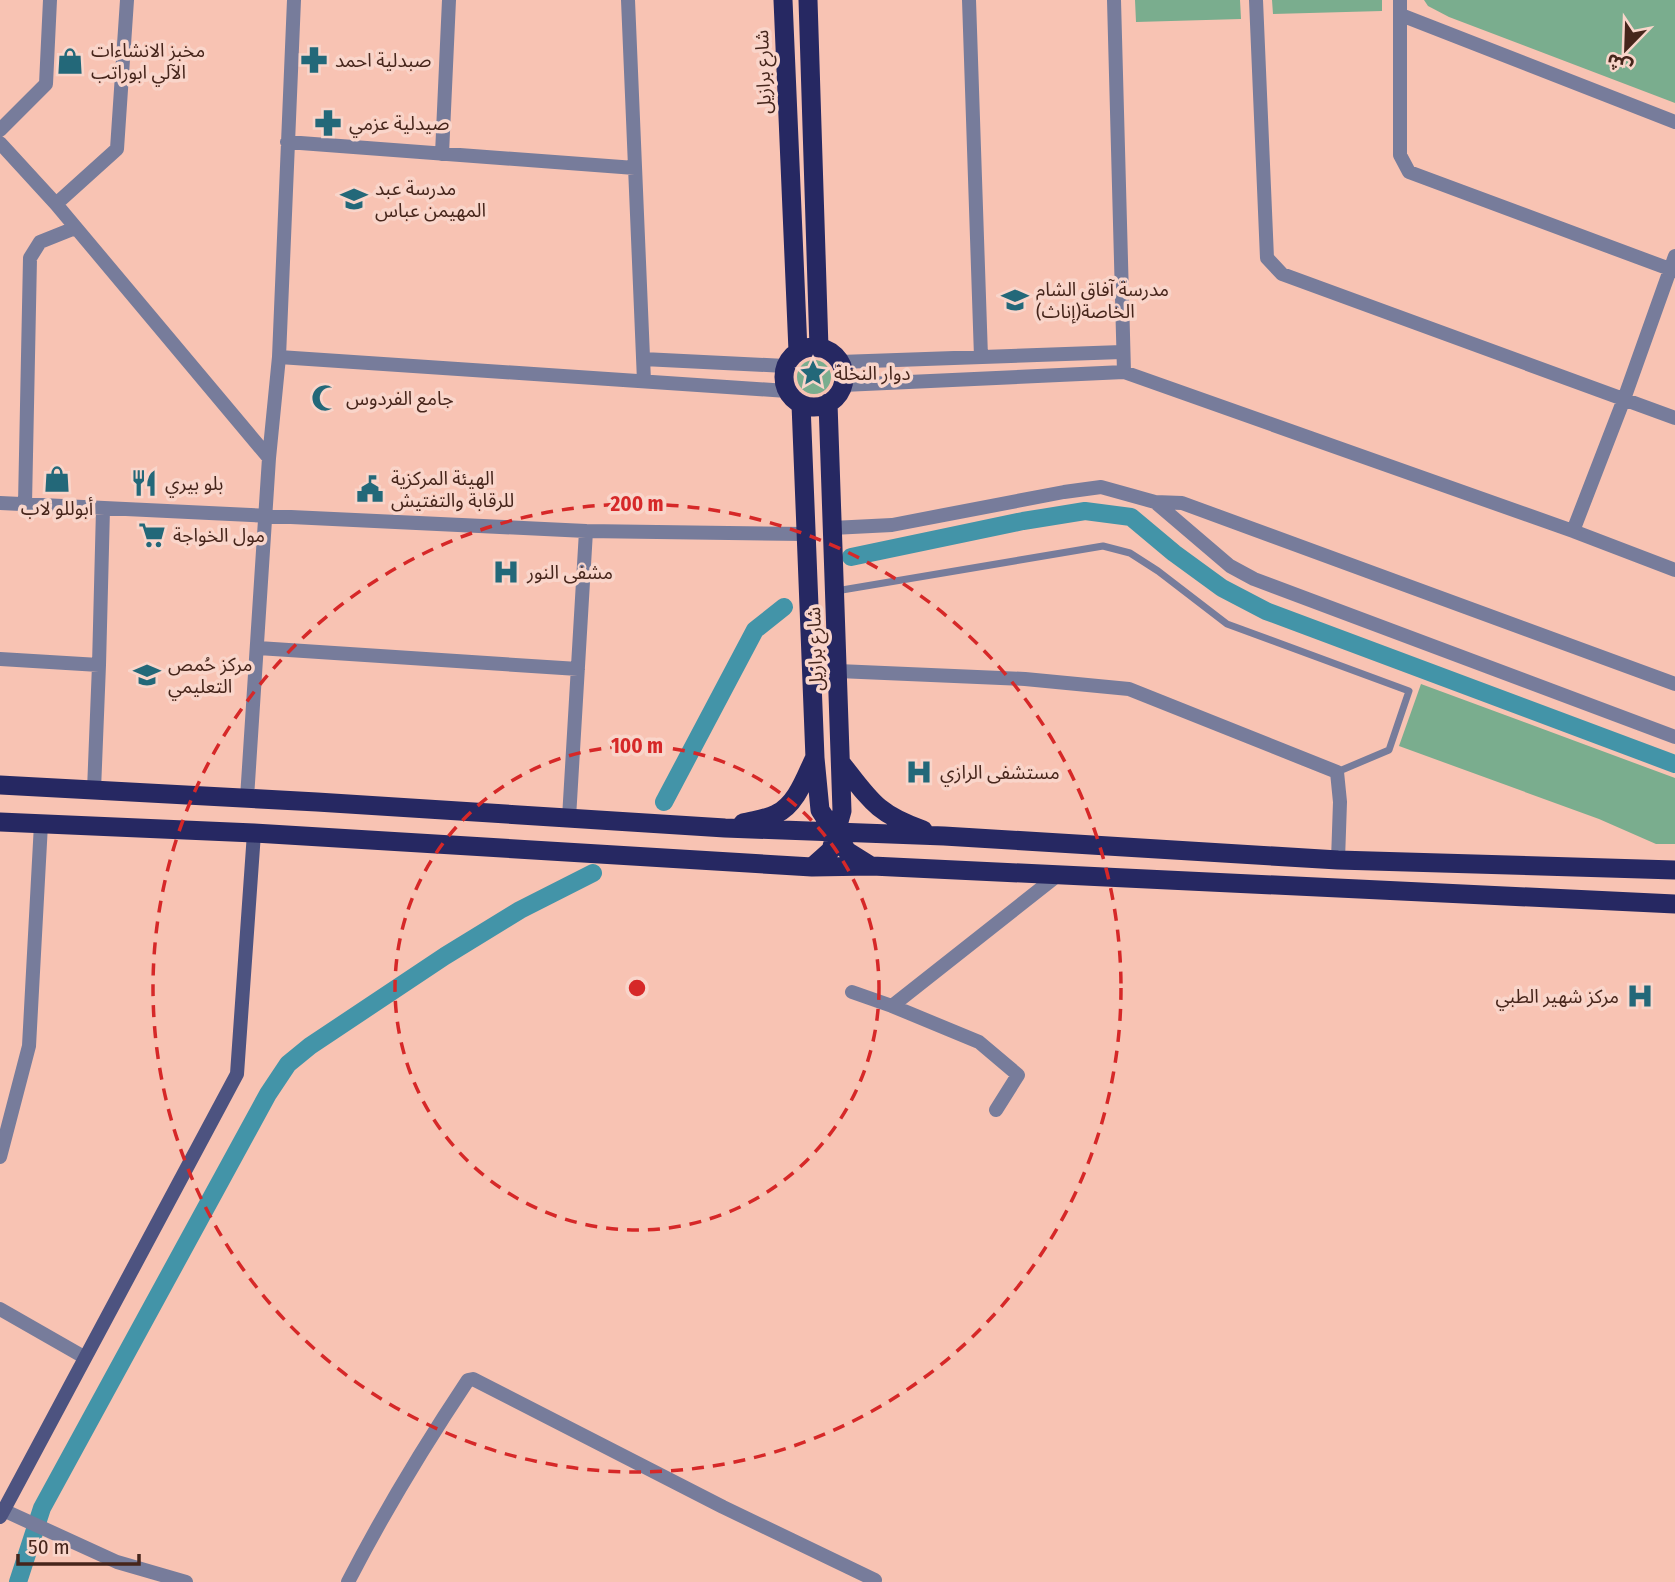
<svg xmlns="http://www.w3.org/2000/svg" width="1675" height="1582" font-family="'Fira Sans Condensed','Noto Sans Arabic',sans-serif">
	<rect width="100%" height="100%" fill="#f8c3b3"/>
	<path fill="#7aad8e" d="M1135 0H1240L1241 19 1136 22Z
		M1272 0H1382V11L1273 14Z
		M1424 0H1675V103L1449 17 1428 6Z
		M797 377a17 17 0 1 1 34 0a17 17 0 1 1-34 0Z
		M1421 684 1675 778V844H1656L1599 819 1399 746Z"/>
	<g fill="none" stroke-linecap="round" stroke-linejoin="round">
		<path stroke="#4394a8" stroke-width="18" d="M851 557 1023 521 1085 511 1131 517 1174 553 1222 588 1266 611 1675 764
			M664 802 755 630 784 607
			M18 1582 42 1508 268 1094 288 1064 310 1046 445 956 520 910 593 873"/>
		<path stroke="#777c9b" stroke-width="7" d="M836 591 1103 546 1130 553 1158 571 1227 624 1409 691 1389 750 1337 772"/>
		<path stroke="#777c9b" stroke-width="14" d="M628 0 644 381
			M969 0 981 357
			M1114 0 1124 372
			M1256 0 1267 258 1282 274 1675 418
			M1400 0V155L1409 172 1675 271
			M1401 15 1675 122
			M0 130 46 84 50 0
			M287 142 635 168
			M0 143 56 204 269 458
			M442 154 449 0
			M56 204 117 149 127 0
			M279 357 787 391
			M643 359 785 366
			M840 362 1122 352
			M843 385 1124 372 1573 531 1675 570
			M1155 502 1182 503 1675 684
			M0 503 586 531 805 534
			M25 504 30 258 40 242 75 228
			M832 528 892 525 1064 492 1101 487 1155 502 1230 566 1254 579 1675 737
			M1573 531 1624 399 1675 256
			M258 648 578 669
			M0 659 99 665 94 790
			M99 665 103 509
			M838 671 1025 679 1129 689 1337 772 1340 802 1338 860
			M247 798 269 458 279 357 294 0
			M569 818 586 531
			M852 992 892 1006
			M996 1110 1018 1075 979 1042 892 1006 1058 875
			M0 1157 29 1046 41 824
			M0 1309 84 1357
			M3 1510 117 1562 186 1582
			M348 1582C384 1512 424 1446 468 1380L473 1379 723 1507 875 1580"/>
		<path stroke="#4d5380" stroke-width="14" d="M0 1517 237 1074 254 833"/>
		<path stroke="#262862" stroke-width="19" d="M783 0 798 351
			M808 0 819 348
			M784 377a30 30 0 1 1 60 0a30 30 0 1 1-60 0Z
			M801 404 815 758 820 810 847 851 871 866
			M842 764C870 800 877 814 923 830
			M0 785 317 802 725 828 944 836 1338 860 1675 870
			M0 822 254 833 812 867 872 866 1675 904
			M743 823C754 820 766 819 776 814 796 805 805 778 814 759
			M812 867 831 850 842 811 828 403"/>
	</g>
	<g fill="none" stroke="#d62828" stroke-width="3.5" stroke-dasharray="12 9">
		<circle cx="637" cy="988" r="242"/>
		<circle cx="637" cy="988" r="484"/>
	</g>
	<defs>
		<symbol id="pharmacy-bare" viewBox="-9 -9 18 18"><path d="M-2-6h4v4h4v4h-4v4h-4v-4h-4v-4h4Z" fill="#236879" stroke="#f9d5ca" stroke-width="2.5" paint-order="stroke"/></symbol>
		<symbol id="shop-bare" viewBox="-9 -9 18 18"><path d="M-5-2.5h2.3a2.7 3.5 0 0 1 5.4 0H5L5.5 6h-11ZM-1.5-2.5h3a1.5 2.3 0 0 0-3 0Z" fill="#236879" stroke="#f9d5ca" stroke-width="2.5" paint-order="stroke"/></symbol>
		<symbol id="school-bare" viewBox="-9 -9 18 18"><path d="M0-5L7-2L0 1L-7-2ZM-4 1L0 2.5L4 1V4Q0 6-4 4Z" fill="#236879" stroke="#f9d5ca" stroke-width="2.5" paint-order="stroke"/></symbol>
		<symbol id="sight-bare" viewBox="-9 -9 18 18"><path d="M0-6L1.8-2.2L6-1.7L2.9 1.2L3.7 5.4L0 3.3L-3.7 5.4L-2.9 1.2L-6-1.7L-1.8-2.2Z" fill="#236879" stroke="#f9d5ca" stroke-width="2.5" paint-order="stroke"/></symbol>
		<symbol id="mosque-bare" viewBox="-9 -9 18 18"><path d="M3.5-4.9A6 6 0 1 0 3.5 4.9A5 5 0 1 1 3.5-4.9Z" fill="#236879" stroke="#f9d5ca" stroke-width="2.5" paint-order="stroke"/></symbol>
		<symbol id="restaurant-bare" viewBox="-9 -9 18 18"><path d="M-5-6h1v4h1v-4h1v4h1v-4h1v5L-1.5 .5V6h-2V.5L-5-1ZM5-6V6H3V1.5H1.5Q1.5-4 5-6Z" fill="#236879" stroke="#f9d5ca" stroke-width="2.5" paint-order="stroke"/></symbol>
		<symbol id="civic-bare" viewBox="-9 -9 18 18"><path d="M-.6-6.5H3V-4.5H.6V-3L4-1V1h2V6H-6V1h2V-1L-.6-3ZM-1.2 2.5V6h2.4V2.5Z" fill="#236879" stroke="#f9d5ca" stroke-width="2.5" paint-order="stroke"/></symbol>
		<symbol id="supermarket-bare" viewBox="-9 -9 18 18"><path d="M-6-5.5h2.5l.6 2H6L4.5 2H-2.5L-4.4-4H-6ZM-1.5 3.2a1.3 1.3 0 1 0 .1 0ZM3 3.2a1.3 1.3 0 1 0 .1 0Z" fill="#236879" stroke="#f9d5ca" stroke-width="2.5" paint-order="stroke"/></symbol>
		<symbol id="hospital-bare" viewBox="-9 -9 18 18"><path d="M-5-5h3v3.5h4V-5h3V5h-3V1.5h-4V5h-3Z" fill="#236879" stroke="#f9d5ca" stroke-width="2.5" paint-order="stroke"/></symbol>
	</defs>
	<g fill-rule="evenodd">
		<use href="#pharmacy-bare" x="295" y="41" width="38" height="38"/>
		<use href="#shop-bare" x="51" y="42" width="38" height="38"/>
		<use href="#pharmacy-bare" x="309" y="104" width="38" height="38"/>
		<use href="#school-bare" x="335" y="180" width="38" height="38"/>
		<use href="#school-bare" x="996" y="281" width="38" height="38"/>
		<use href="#sight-bare" x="794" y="354" width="38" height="38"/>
		<use href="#mosque-bare" x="306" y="379" width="38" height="38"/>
		<use href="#shop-bare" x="38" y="460" width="38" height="38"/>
		<use href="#restaurant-bare" x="125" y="464" width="38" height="38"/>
		<use href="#civic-bare" x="351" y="470" width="38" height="38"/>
		<use href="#supermarket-bare" x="133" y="516" width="38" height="38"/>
		<use href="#hospital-bare" x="487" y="553" width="38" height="38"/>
		<use href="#school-bare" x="128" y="656" width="38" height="38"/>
		<use href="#hospital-bare" x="900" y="753" width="38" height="38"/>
		<use href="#hospital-bare" x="1621" y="977" width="38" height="38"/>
	</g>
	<g text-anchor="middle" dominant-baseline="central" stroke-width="7" stroke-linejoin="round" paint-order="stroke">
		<g font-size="19" fill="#46251b" stroke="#f9d5ca" text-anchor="start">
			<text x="91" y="50">مخبز الانشاءات<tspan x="91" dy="22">الآلي ابوراتب</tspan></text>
			<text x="335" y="60">صبدلية احمد</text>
			<text x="349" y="123">صيدلية عزمي</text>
			<text x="375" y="188">مدرسة عبد<tspan x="375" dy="22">المهيمن عباس</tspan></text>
			<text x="1036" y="289">مدرسة آفاق الشام<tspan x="1036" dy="22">الخاصة(إناث)</tspan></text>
			<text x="834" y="373">دوار النخلة</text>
			<text x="346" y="398">جامع الفردوس</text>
			<text x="391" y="478">الهيئة المركزية<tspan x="391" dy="22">للرقابة والتفتيش</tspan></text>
			<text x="165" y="483">بلو بيري</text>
			<text x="57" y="508" text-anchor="middle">أبوللو لاب</text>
			<text x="173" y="535">مول الخواجة</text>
			<text x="527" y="572">مشفى النور</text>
			<text x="168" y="664">مركز حُمص<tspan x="168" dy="22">التعليمي</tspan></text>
			<text x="940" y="772">مستشفى الرازي</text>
			<text x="1619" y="996" text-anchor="end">مركز شهير الطبي</text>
		</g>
		<g font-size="19" fill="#46251b" stroke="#f9d5ca">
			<text transform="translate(763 72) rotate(-92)">شارع برازيل</text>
			<text transform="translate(815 649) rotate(-92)">شارع برازيل</text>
		</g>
	</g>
	<circle cx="637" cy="988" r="10" fill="#d62828" stroke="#f9d5ca" stroke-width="3.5"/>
	<g font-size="21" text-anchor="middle" font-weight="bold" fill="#d62828" stroke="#f9d5ca" stroke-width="7" stroke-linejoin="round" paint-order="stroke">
		<text x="637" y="511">200 m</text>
		<text x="637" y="753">100 m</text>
	</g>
	<g transform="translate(1626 49) rotate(203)" stroke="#f9d5ca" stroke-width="5" paint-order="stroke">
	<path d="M0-5L12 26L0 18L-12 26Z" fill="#46251b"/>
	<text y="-10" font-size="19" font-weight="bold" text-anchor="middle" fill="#46251b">ش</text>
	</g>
	<path d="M18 1554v10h121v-10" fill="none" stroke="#46251b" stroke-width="3.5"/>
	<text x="28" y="1554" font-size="21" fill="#46251b" stroke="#f9d5ca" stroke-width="5" paint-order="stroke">50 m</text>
</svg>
